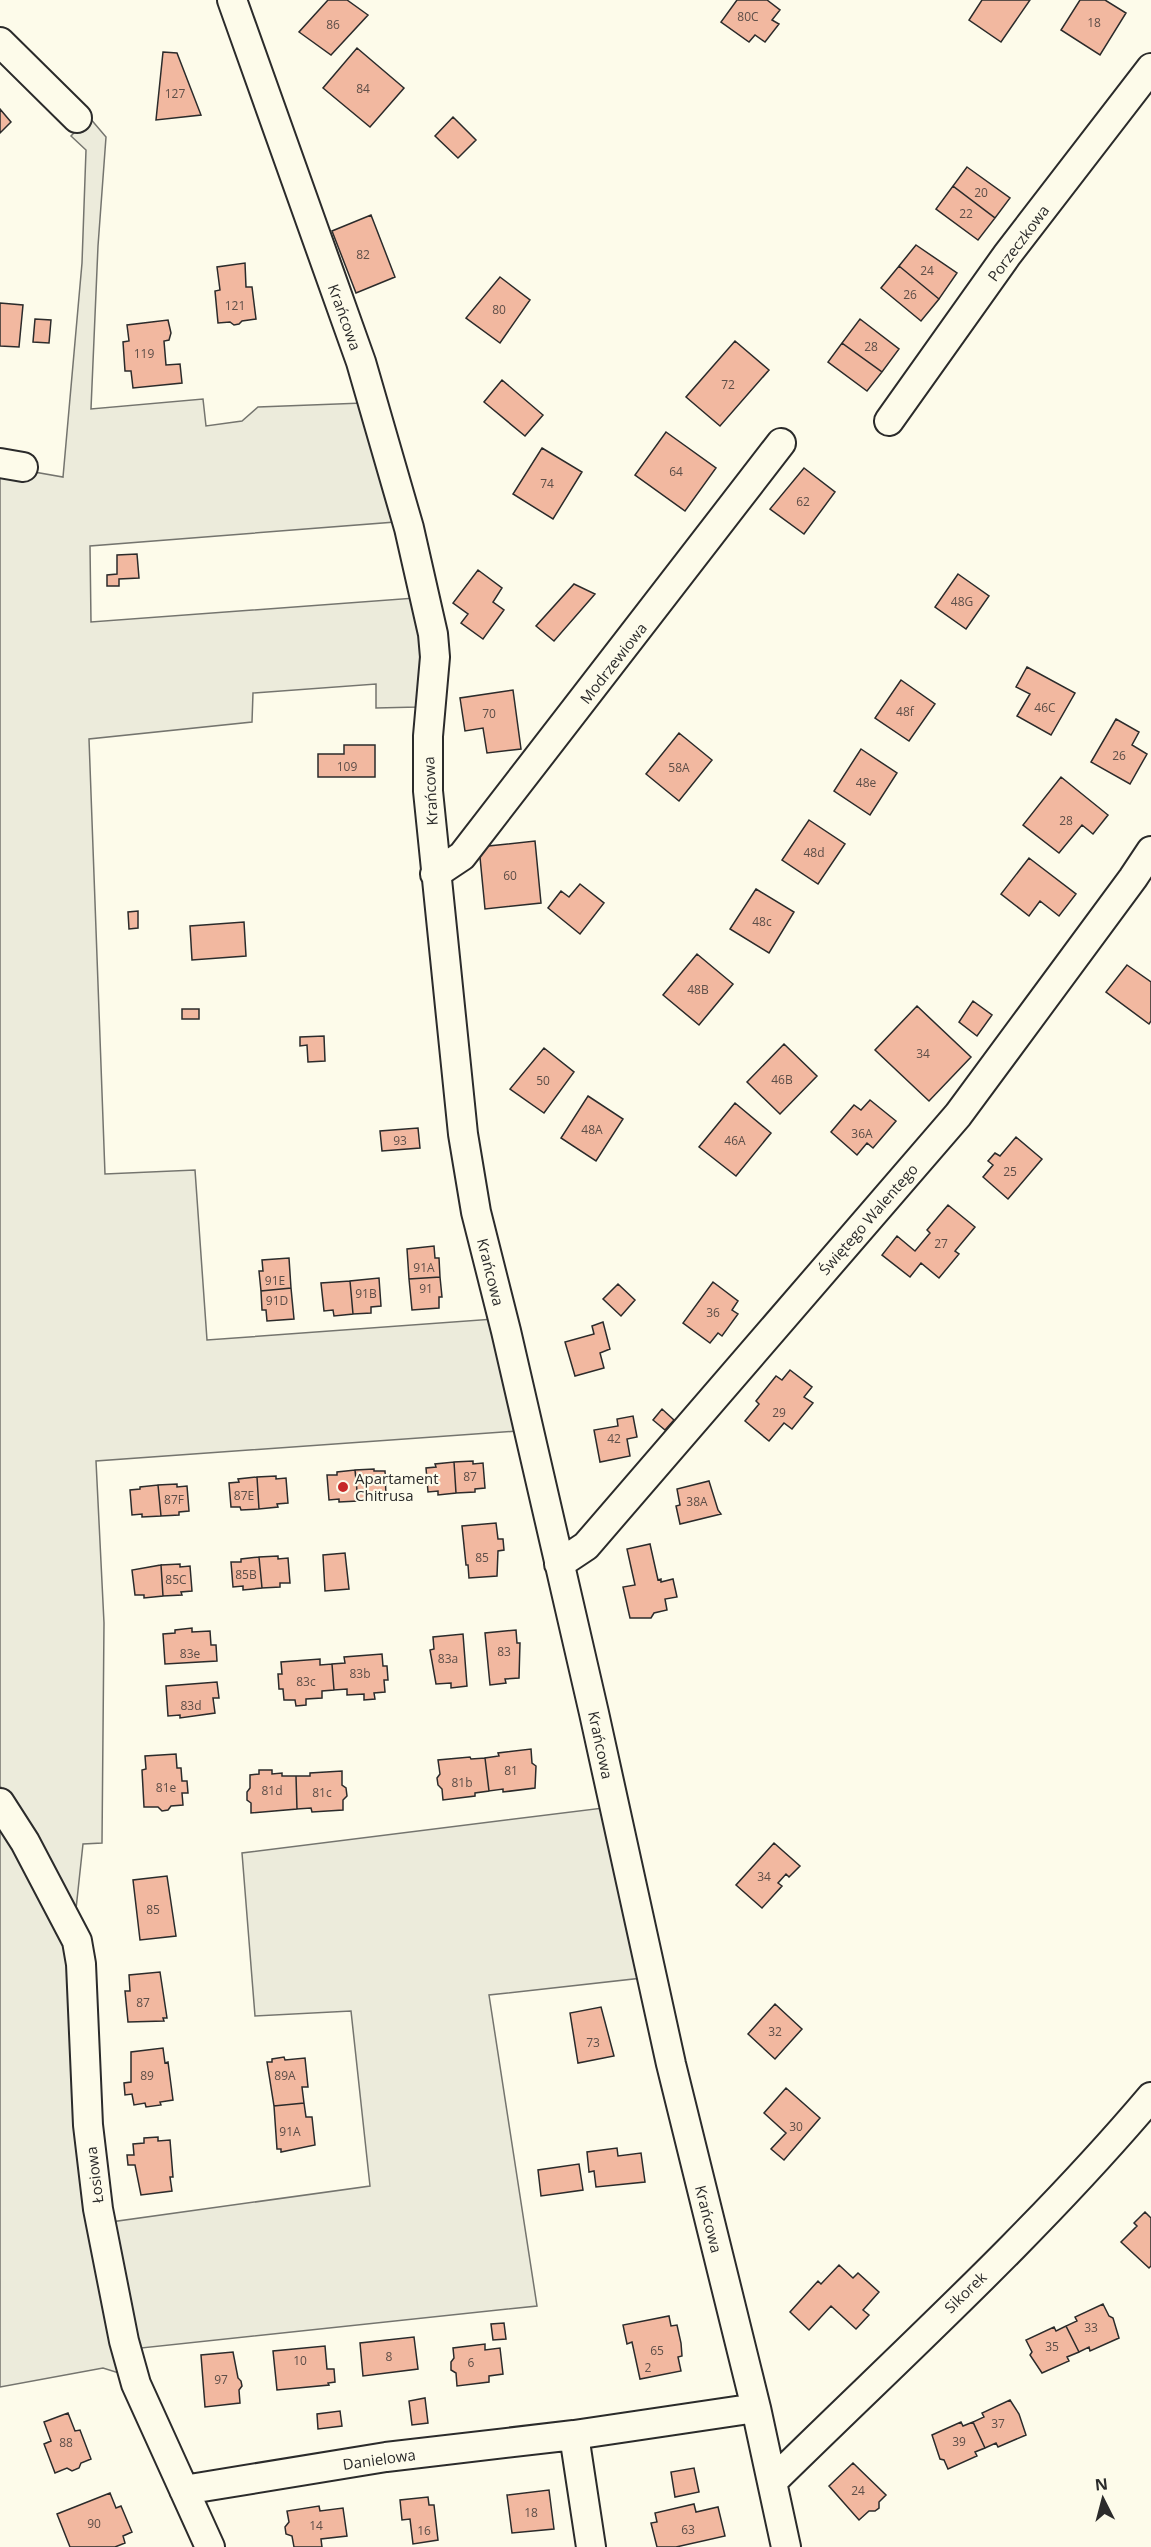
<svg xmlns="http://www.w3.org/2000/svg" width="1151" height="2547" font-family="'Open Sans',sans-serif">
	<rect width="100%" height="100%" fill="#fdfbea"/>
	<path fill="#ecebdb" stroke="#74746e" stroke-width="1.5" d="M89 117 106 137 98 246 91 409 203 399 206 426 242 421 258 407 363 403 395 522 90 546 91 622 415 598 424 653 418 707 376 708V684L253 693 252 722 89 739 105 1174 195 1170 207 1340 494 1319 517 1431 96 1461 104 1623 102 1843 83 1844 76 1909 0 1786V466L63 477 82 263 86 150 71 136Z
		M603 1808 642 1978 489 1995 537 2306 132 2349 111 2222 370 2186 351 2011 255 2016 242 1853Z
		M0 1817 66 1939 122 2374 103 2368 0 2387Z"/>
	<path fill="#f2b8a0" stroke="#2b2b2b" stroke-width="1.5" d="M328 0H347L368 15 331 55 299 32Z
		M737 0H767L780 10 772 20 779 24 765 42 755 35 749 42 721 22Z
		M982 0H1030L1001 42 969 20Z
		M1080 0H1105L1126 13 1100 55 1061 30Z
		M357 48 404 88 370 127 323 88Z
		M163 52 177 53 201 115 156 120Z
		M0 109 11 122 0 133Z
		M453 117 476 140 458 158 435 136Z
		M967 167 1010 198 995 218 953 186Z
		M953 186 995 218 978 240 936 209Z
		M371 215 395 277 356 293 332 231Z
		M916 245 957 273 939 299 899 266Z
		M245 263 246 287H252L256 319 242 321 239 324 234 325 230 322 218 323 215 291 220 290 217 267Z
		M899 266 939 299 921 321 881 288Z
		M500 277 530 300 500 343 466 318Z
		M0 303 23 305 19 347 0 346Z
		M35 319 51 320 49 343 33 342Z
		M860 319 899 349 882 372 842 343Z
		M168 320 171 333 169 340 164 341 166 365 180 364 182 383 133 388 131 371H125L123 342 129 341 127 325Z
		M735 341 769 370 720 426 686 397Z
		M842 343 882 372 867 391 828 362Z
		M502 380 543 415 525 436 484 402Z
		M666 432 716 468 685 511 635 475Z
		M542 448 582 472 553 519 513 494Z
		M804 468 835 492 804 534 770 509Z
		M137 554 139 578 119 579V586H107V575L117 574V555Z
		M478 570 502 588 493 602 504 610 483 639 461 623 468 614 453 603Z
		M958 574 989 596 966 629 935 607Z
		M574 584 595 594 554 641 536 626Z
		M1027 667 1075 693 1051 735 1017 716 1030 694 1016 687Z
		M901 680 935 704 909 741 875 718Z
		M513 690 521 749 487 753 483 728 465 731 460 698Z
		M1116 719 1139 732 1132 745 1147 754 1130 784 1091 762Z
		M679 733 712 760 679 801 646 774Z
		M344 745H375V777H318V754H344Z
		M861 749 897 773 870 815 834 791Z
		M1061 777 1108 815 1093 834 1082 825 1059 853 1023 825Z
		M809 820 845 844 818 884 782 860Z
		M535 841 541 903 485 909 479 847Z
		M1029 858 1076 894 1059 916 1040 901 1029 916 1001 894Z
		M580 884 604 903 580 934 548 908 561 891 569 897Z
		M756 889 794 912 769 953 730 929Z
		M138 911V928L129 929 128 912Z
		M244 922 246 956 192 960 190 926Z
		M697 954 733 984 699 1025 663 995Z
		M1127 965 1151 982V1021L1149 1024 1106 992Z
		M973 1001 992 1015 977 1036 959 1022Z
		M917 1006 971 1057 929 1101 875 1050Z
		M182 1009H199V1019H182Z
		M324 1036 325 1061 308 1062 307 1045 300 1046V1037Z
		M784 1044 817 1076 780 1114 747 1082Z
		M544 1048 574 1072 544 1113 510 1089Z
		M588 1096 623 1119 596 1161 561 1138Z
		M870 1100 896 1121 873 1148 867 1143 857 1155 831 1132 854 1105 861 1110Z
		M735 1103 771 1133 736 1176 699 1147Z
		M418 1128 420 1148 382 1151 380 1131Z
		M1016 1137 1042 1159 1008 1199 983 1177 993 1165 988 1161 995 1153 1000 1156Z
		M948 1205 975 1227 955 1251 959 1254 939 1278 921 1263 910 1277 882 1255 897 1236 915 1251 930 1233 927 1230Z
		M434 1246 435 1258H439L440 1277 409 1279 407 1249Z
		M289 1258 291 1288 261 1291 259 1271H263L262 1260Z
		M440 1277 442 1297H439V1308L412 1310 409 1279Z
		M379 1278 381 1306 371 1307V1313L353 1314 350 1281Z
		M350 1281 353 1314 334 1316 333 1310 324 1311 321 1283Z
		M713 1282 738 1301 732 1310 738 1314 722 1336 718 1333 710 1343 683 1323Z
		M618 1284 635 1300 621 1316 603 1299Z
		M291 1288 294 1319 267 1321 266 1310H262L261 1291Z
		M603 1322 610 1349 600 1353 604 1368 575 1376 565 1342 594 1334 592 1326Z
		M790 1370 812 1387 804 1397 813 1403 792 1429 784 1423 769 1441 745 1421 759 1404 756 1401 776 1376 782 1380Z
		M662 1409 674 1420 665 1430 653 1420Z
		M633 1416 637 1437 627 1439 630 1456 600 1462 594 1430 618 1426 617 1419Z
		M473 1461V1464L483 1463 485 1488 475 1489V1492L456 1493 454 1462Z
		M454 1462 456 1493 438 1495V1491L428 1492 426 1468 436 1467 435 1464Z
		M374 1469V1471H385L386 1496H376V1500L358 1501 355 1470Z
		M355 1470 358 1501 339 1502V1499L329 1500 327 1475H337V1472Z
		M276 1476V1479L286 1478 288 1503 277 1504 278 1507 259 1509 257 1477Z
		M257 1477 259 1509 241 1510 240 1507H231L229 1483 239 1482 238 1479Z
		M709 1481 718 1510 721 1514 680 1524 676 1506 680 1505 677 1489Z
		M177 1484V1487L187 1486 189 1511 179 1512V1515L161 1516 158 1485Z
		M158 1485 161 1516 142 1517V1514L132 1515 130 1490 140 1489V1487Z
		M496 1523 498 1539H503L504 1550 498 1551 497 1576 469 1578 468 1565H466L462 1526Z
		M650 1544 658 1580 661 1579V1582L673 1579 677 1597 665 1599 667 1610 654 1613 651 1618H630L623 1587 635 1585 627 1549Z
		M345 1553 349 1589 325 1591 323 1555Z
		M278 1556V1559L288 1558 290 1583H280V1587L262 1588 259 1557Z
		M259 1557 262 1588 243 1590V1586L233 1587 231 1562H241V1559Z
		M180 1564V1567L190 1566 192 1591 181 1592 182 1595 163 1596 161 1565Z
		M161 1565 163 1596 144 1598V1595H135L132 1570Z
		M192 1628V1632L210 1631 211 1645H216L217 1661 165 1664 163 1634 175 1633V1630Z
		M516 1630 517 1643H520L519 1678 505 1679 506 1683 490 1685 485 1633Z
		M463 1634 467 1686 451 1688V1683L436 1684 430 1650 434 1649 433 1637Z
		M382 1654 383 1666H387L388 1680H384L385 1692 374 1693 375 1699 364 1700V1694L347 1695V1689L334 1690 332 1664 345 1663 344 1657Z
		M320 1659V1665L332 1664 334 1690 322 1691V1698L306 1699V1705L296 1706 295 1700H284L283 1689H279L278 1674H282L281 1662Z
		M217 1682 219 1698H213L215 1713 180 1718V1715L168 1716 166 1686Z
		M531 1749 532 1763 536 1766 535 1788 503 1792V1789L489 1791 485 1758 499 1756 498 1753Z
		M176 1754 177 1768H181L182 1781H187L188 1793H182L183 1805 171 1806 168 1810 162 1811 158 1807H144L142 1770 146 1769 145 1756Z
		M470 1757 471 1759 485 1758 489 1791 475 1793V1796L443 1800 442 1789 438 1785 437 1778 440 1774 438 1760Z
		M259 1770H272V1774L282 1773V1776H296L297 1809 251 1813V1803L247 1800V1792L250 1788V1775L259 1774Z
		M342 1771V1785L346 1788 347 1796 343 1800V1810L312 1812 311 1808 297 1809 296 1776H310V1773Z
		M774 1843 800 1866 789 1877 786 1874 778 1883 782 1886 762 1908 736 1885Z
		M167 1876 176 1936 140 1940 133 1880Z
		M160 1972 167 2018H163L164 2021 128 2022 125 1991H130L129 1975Z
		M775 2004 802 2029 775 2059 748 2034Z
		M601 2007 614 2056 578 2063 570 2013Z
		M163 2048 165 2063 168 2062 173 2100 160 2102 161 2105 146 2107 145 2103 134 2105 132 2094 125 2095 124 2083 131 2082V2052Z
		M284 2057 285 2060 305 2058 308 2087H302L304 2103 274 2106 267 2062H272V2059Z
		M786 2088 820 2118 784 2160 771 2149 786 2133 764 2113Z
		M304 2103 306 2117H312L315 2145 281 2152V2149H277L274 2106Z
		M158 2137V2141L170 2140 173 2177H170L172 2191 141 2195 135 2165H128L127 2155H134L133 2144 144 2143V2138Z
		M617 2148 618 2156 641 2153 645 2182 596 2187 594 2171 589 2172 587 2152Z
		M579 2164 583 2190 541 2196 538 2170Z
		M1145 2212 1151 2218V2266L1149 2268 1121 2242 1137 2226 1134 2223Z
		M839 2265 853 2278 858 2273 879 2292 863 2310 869 2315 856 2329 831 2306 809 2330 790 2312 818 2281 821 2284Z
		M1103 2304 1109 2316 1113 2318 1119 2338 1090 2351 1089 2347 1079 2352 1066 2326 1077 2321 1075 2317Z
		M669 2316 671 2326 677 2325 681 2343 682 2356 678 2357 681 2371 640 2379 632 2342 627 2344 623 2325Z
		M504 2323 506 2339 493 2340 491 2324Z
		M1066 2326 1079 2352 1067 2357 1069 2361 1042 2373 1030 2355 1032 2352 1026 2340 1054 2327 1056 2331Z
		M414 2337 418 2369 363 2376 360 2343Z
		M485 2344V2350L500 2348 503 2374 489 2376V2382L457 2386 456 2373 451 2370V2362L454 2358 453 2348Z
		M325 2346 327 2369H334L335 2382 328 2383 329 2385 277 2390 273 2351Z
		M233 2352 238 2378 241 2381 242 2386 239 2390 240 2403 205 2407 201 2355Z
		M425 2398 428 2423 412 2425 409 2401Z
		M1010 2400 1019 2414 1026 2435 998 2447 996 2443 985 2448 973 2422 984 2417 982 2413Z
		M340 2411 342 2426 318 2429 317 2414Z
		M68 2413 75 2431 80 2430 91 2459 81 2463 79 2468 72 2471 67 2468 55 2473 44 2444 51 2441 44 2422Z
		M961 2422 963 2426 973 2422 985 2448 975 2452 977 2456 948 2469 944 2460 940 2459 932 2435Z
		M853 2463 886 2495 879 2502V2508L875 2511H869L859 2520 829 2486Z
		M694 2468 699 2492 675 2497 671 2472Z
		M549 2490 554 2529 512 2533 507 2495Z
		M110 2493 116 2508 121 2506 132 2532 123 2536 125 2543 115 2547H70L57 2514Z
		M428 2497 429 2505H434L438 2540 413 2544 410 2519 402 2520 400 2500Z
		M694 2504 696 2512 718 2507 725 2536 676 2547H657L651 2523 657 2522 655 2513Z
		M319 2506 320 2511 343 2508 347 2536 321 2539 322 2547H294L292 2536 286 2534 285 2527 289 2522 287 2511Z"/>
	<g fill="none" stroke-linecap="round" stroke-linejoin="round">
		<defs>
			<path id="minor" d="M232 0 361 362 409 528 433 634 435 657 428 736V791L463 1134 476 1212 506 1331 594 1713 671 2064 756 2408 786 2547
				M0 42 77 118
				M889 421 1007 255 1151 68
				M0 463 23 467
				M435 874 462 856 781 443
				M559 1564 586 1546 958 1115 1133 878 1151 851
				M0 1803 25 1842 77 1941 81 1964 88 2125 98 2209 124 2341 136 2384 210 2547
				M574 2435 591 2547
				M772 2482C900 2356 1035 2234 1151 2097
				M184 2490 386 2457 574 2435 756 2408"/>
		</defs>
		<use href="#minor" stroke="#2b2b2b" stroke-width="32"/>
		<use href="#minor" stroke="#fdfbea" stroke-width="28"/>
	</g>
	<circle fill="#c62828" stroke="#fdfbea" stroke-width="2" cx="343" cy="1487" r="6"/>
	<g text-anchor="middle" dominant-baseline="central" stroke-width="4.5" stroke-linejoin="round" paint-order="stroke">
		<g font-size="12" fill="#5d4e48">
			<text x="748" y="16">80C</text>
			<text x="1094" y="22">18</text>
			<text x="333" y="24">86</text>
			<text x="363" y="88">84</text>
			<text x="175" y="93">127</text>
			<text x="981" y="192">20</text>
			<text x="966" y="213">22</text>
			<text x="363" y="254">82</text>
			<text x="927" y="270">24</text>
			<text x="910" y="294">26</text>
			<text x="235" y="305">121</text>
			<text x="499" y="309">80</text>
			<text x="871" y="346">28</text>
			<text x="144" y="353">119</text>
			<text x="728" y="384">72</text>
			<text x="676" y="471">64</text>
			<text x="547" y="483">74</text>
			<text x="803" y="501">62</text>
			<text x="962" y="601">48G</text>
			<text x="1045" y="707">46C</text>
			<text x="905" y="711">48f</text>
			<text x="489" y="713">70</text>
			<text x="1119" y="755">26</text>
			<text x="347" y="766">109</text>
			<text x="679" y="767">58A</text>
			<text x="866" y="782">48e</text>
			<text x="1066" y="820">28</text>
			<text x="814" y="852">48d</text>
			<text x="510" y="875">60</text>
			<text x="762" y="921">48c</text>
			<text x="698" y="989">48B</text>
			<text x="923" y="1053">34</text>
			<text x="782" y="1079">46B</text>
			<text x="543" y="1080">50</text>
			<text x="592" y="1129">48A</text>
			<text x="862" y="1133">36A</text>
			<text x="400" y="1140">93</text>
			<text x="735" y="1140">46A</text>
			<text x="1010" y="1171">25</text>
			<text x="941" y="1243">27</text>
			<text x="424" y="1267">91A</text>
			<text x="275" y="1280">91E</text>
			<text x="426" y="1288">91</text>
			<text x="366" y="1293">91B</text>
			<text x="277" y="1300">91D</text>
			<text x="713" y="1312">36</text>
			<text x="779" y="1412">29</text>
			<text x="614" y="1438">42</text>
			<text x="470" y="1476">87</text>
			<text x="244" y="1495">87E</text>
			<text x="174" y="1499">87F</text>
			<text x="697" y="1501">38A</text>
			<text x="482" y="1557">85</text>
			<text x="246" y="1574">85B</text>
			<text x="176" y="1579">85C</text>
			<text x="504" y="1651">83</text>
			<text x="190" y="1653">83e</text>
			<text x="448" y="1658">83a</text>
			<text x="360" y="1673">83b</text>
			<text x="306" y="1681">83c</text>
			<text x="191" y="1705">83d</text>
			<text x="511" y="1770">81</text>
			<text x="462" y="1782">81b</text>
			<text x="166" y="1787">81e</text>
			<text x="272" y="1790">81d</text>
			<text x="322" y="1792">81c</text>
			<text x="764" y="1876">34</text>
			<text x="153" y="1909">85</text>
			<text x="143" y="2002">87</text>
			<text x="775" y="2031">32</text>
			<text x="593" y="2042">73</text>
			<text x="147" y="2075">89</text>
			<text x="285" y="2075">89A</text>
			<text x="796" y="2126">30</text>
			<text x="290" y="2131">91A</text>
			<text x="1091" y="2327">33</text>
			<text x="1052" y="2346">35</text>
			<text x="657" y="2350">65</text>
			<text x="389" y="2356">8</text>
			<text x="300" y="2360">10</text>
			<text x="471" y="2362">6</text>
			<text x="648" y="2367">2</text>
			<text x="221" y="2379">97</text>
			<text x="998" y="2423">37</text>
			<text x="959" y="2441">39</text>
			<text x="66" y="2442">88</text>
			<text x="858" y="2490">24</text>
			<text x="531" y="2512">18</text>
			<text x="94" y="2523">90</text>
			<text x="316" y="2525">14</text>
			<text x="688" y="2529">63</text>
			<text x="424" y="2530">16</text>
		</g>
		<g font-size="15" fill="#2b2b2b" stroke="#fdfbea">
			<text transform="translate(1018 243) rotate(-53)">Porzeczkowa</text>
			<text transform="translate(345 317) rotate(70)">Krańcowa</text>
			<text transform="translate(613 663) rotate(-52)">Modrzewiowa</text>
			<text transform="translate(430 791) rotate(-93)">Krańcowa</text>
			<text transform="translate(868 1219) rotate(-49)">Świętego Walentego</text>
			<text transform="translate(491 1272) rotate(76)">Krańcowa</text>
			<text transform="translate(601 1745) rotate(78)">Krańcowa</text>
			<text transform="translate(94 2175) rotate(-97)">Łosiowa</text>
			<text transform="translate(709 2219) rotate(76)">Krańcowa</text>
			<text transform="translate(965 2292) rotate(-44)">Sikorek</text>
			<text transform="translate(379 2459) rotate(-8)">Danielowa</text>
		</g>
		<g font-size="15" fill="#2b2b2b" stroke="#fdfbea" text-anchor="start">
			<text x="355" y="1478">Apartament<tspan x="355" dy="17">Chitrusa</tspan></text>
		</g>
	</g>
	<g transform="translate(1103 2499) rotate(354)" stroke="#fdfbea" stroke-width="4.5" paint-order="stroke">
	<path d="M0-4.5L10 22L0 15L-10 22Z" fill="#2b2b2b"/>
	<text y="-9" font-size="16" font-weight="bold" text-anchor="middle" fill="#2b2b2b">N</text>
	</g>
</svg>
